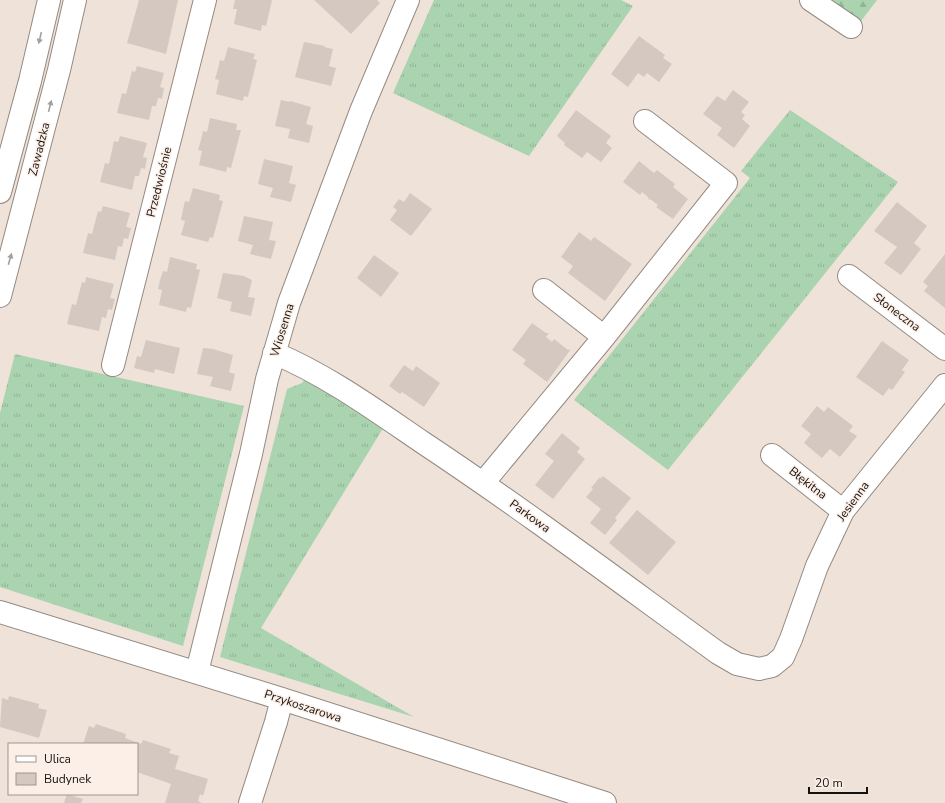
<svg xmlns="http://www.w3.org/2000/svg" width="945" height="803" font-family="'Nunito Sans',sans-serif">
	<defs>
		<pattern id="grass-tufts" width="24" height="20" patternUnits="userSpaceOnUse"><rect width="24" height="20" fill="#aad3b0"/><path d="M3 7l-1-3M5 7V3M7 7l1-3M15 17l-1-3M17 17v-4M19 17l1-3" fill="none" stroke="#91b496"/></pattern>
		<pattern id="forest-firs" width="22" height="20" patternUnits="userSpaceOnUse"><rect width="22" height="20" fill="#aad3b0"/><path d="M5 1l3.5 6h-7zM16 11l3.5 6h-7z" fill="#91b496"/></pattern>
	</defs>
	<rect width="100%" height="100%" fill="#efe2d9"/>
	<path fill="url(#grass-tufts)" d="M434 0H621L633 6 529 156 393 93Z
		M790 110 898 182 668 470 574 400 750 178 741 171Z
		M15 354 244 406 183 646 0 587V413Z
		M306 377 385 425 261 628 414 717 220 657 287 389 302 383Z"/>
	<path fill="url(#forest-firs)" d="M830 0H877L861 21Z"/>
	<path fill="#d5c8c0" d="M139 0H178L166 54 127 43Z
		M235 0H272L266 26 262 25 261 31 234 24 237 9H233Z
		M314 0H377L380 3 351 34Z
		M639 36 665 55 663 58 672 64 659 82 647 73 644 77 638 73 628 87 611 74Z
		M304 42 325 46 324 47 333 49 329 66 336 68 331 86 295 77Z
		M228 47 255 54 253 59 257 60 248 97 244 96 243 101 216 94 219 80 215 79 218 69 220 60 224 61Z
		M137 66 164 73 160 87 164 88 162 99 158 98 156 106H152L149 120 117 113 122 93 126 94 132 71 135 72Z
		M733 90 749 102 741 112 745 115 742 119 750 126 734 148 717 135 722 128 703 114 717 96 725 101Z
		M281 100 290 102V101L311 107 306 124 313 126 309 143 288 138 290 129 275 126Z
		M576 110 611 136 606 143 612 148 601 162 587 152 582 158 564 145 565 143 557 136Z
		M210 118 237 124 236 130H241L231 168 227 167 226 172 199 165 202 151 198 150 201 140 203 131 207 132Z
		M120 136 147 143 143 157 147 158 145 169 141 168 139 176H135L132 190 100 182 105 163 109 164 114 141 118 142Z
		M264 159 293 166 289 183 296 185 291 202 270 197 273 188 258 184Z
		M639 161 654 173 657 170 675 184 673 187 688 199 673 219 656 207 658 205 650 199 648 200 649 198 642 192 640 195 623 182Z
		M193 188 220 195 219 200 223 201 213 238 210 237 208 242 181 235 185 221 181 220 183 210 185 201 189 202Z
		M410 193 432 209 411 236 390 220 397 210 393 207 399 199 404 202Z
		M897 202 927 226 914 243 921 249 901 275 884 263 897 247 874 231Z
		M103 206 130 213 126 227 131 228 128 239 124 238 122 247 118 246 115 260 83 253 88 233 92 234 98 211 101 212Z
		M244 216 273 222 269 240 276 241 271 259 250 254 253 245 238 241Z
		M579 232 591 241 594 237 632 264 605 301 568 273 573 266 561 257Z
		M945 254V308L924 291 928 286 923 282Z
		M374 255 399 273 381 297 357 278Z
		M170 257 197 264 196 269 200 270 191 308 187 307 186 312 159 305 162 290 158 289 160 280 163 271 167 272Z
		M223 273 244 276 252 280 248 297 255 298 251 316 230 311 232 302 217 298Z
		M86 277 114 284 110 298 115 299 112 310 108 309 106 318 102 317 99 331 67 324 72 304 76 305 82 282 85 283Z
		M532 323 546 333H549L546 337 552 342 554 339 568 350 571 349 547 382 523 364 526 360 512 350Z
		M146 340 180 348 174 374 155 369 154 373 134 368 137 356 141 357Z
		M882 341 909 360 902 370 905 372 892 390 889 388 883 396 856 377Z
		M203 348 213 349 233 355 229 372 235 374 231 391 210 386 213 377 197 374Z
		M404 365 413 371 416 366 440 383 424 407 402 392 400 394 389 386Z
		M817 406 824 412 828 407 853 426 849 431 857 436 840 457 830 449 822 458 804 443 811 434 801 426Z
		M562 433 580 448 577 452 585 459 553 499 535 485 554 461 545 454Z
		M603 476 631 498 615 518 617 520 605 535 590 523 601 509 586 497 593 489 591 488 600 477 601 479Z
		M637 510 676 542 648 575 609 543Z
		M9 696 39 704 38 708 47 710 39 738 0 727 2 698 8 700Z
		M96 724 126 734 125 738 141 744 143 740 171 749 169 753 179 756 175 769 208 779 203 796 200 794 198 801 202 803H165L171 784 137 772V744H83L89 726 94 728Z
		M67 794 83 799 81 803H64Z"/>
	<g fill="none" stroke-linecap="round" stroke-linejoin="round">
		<defs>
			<path id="minor" d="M811 0 851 27
				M0 192 30 81 49 0
				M849 276 945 349
				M544 290 604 337
				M0 296 59 70 75 0
				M274 353C327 375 375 410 422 442 523 509 620 582 718 653L737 664 759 669 772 666 783 657 791 639 817 566 843 511 945 385
				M113 365 205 0
				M772 455 843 511
				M483 483 604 337 726 183 645 121
				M0 612 282 699 605 803
				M197 672 251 454 267 379 289 303 361 111 408 0
				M250 803 276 722 282 699"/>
		</defs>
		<use href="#minor" stroke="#958a82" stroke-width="24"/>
		<use href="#minor" stroke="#fff" stroke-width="22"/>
	</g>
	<defs><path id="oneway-solid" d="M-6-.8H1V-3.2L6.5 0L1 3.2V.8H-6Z"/></defs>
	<g fill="#a1a09f">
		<use href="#oneway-solid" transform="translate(40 38) rotate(103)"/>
		<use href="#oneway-solid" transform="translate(50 106) rotate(-76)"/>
		<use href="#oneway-solid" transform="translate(10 259) rotate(-74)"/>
	</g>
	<g text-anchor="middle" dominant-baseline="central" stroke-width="3" stroke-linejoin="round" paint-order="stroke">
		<g font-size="12" fill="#15110e" stroke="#fcefe7">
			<text transform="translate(39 149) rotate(-76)">Zawadzka</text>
			<text transform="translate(159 182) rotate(-76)">Przedwiośnie</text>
			<text transform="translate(897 312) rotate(37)">Słoneczna</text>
			<text transform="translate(282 330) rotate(-73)">Wiosenna</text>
			<text transform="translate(808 483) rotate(38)">Błękitna</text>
			<text transform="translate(853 501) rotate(-54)">Jesienna</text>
			<text transform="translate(530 516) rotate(36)">Parkowa</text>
			<text transform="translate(303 706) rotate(18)">Przykoszarowa</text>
		</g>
	</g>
	<rect x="8" y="743" width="130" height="52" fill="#fcefe7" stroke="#a09690"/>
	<rect x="16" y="756" width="20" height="6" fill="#ffffff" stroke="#a09690"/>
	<text x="44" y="763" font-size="12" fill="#15110e">Ulica</text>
	<rect x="16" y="773" width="20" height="12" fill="#d5c8c0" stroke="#a09690"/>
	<text x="44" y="783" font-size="12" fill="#15110e">Budynek</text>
	<path d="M809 787v6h58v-6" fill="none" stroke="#15110e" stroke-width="2"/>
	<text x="815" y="787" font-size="12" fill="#15110e" stroke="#fcefe7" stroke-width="3" paint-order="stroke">20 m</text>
</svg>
